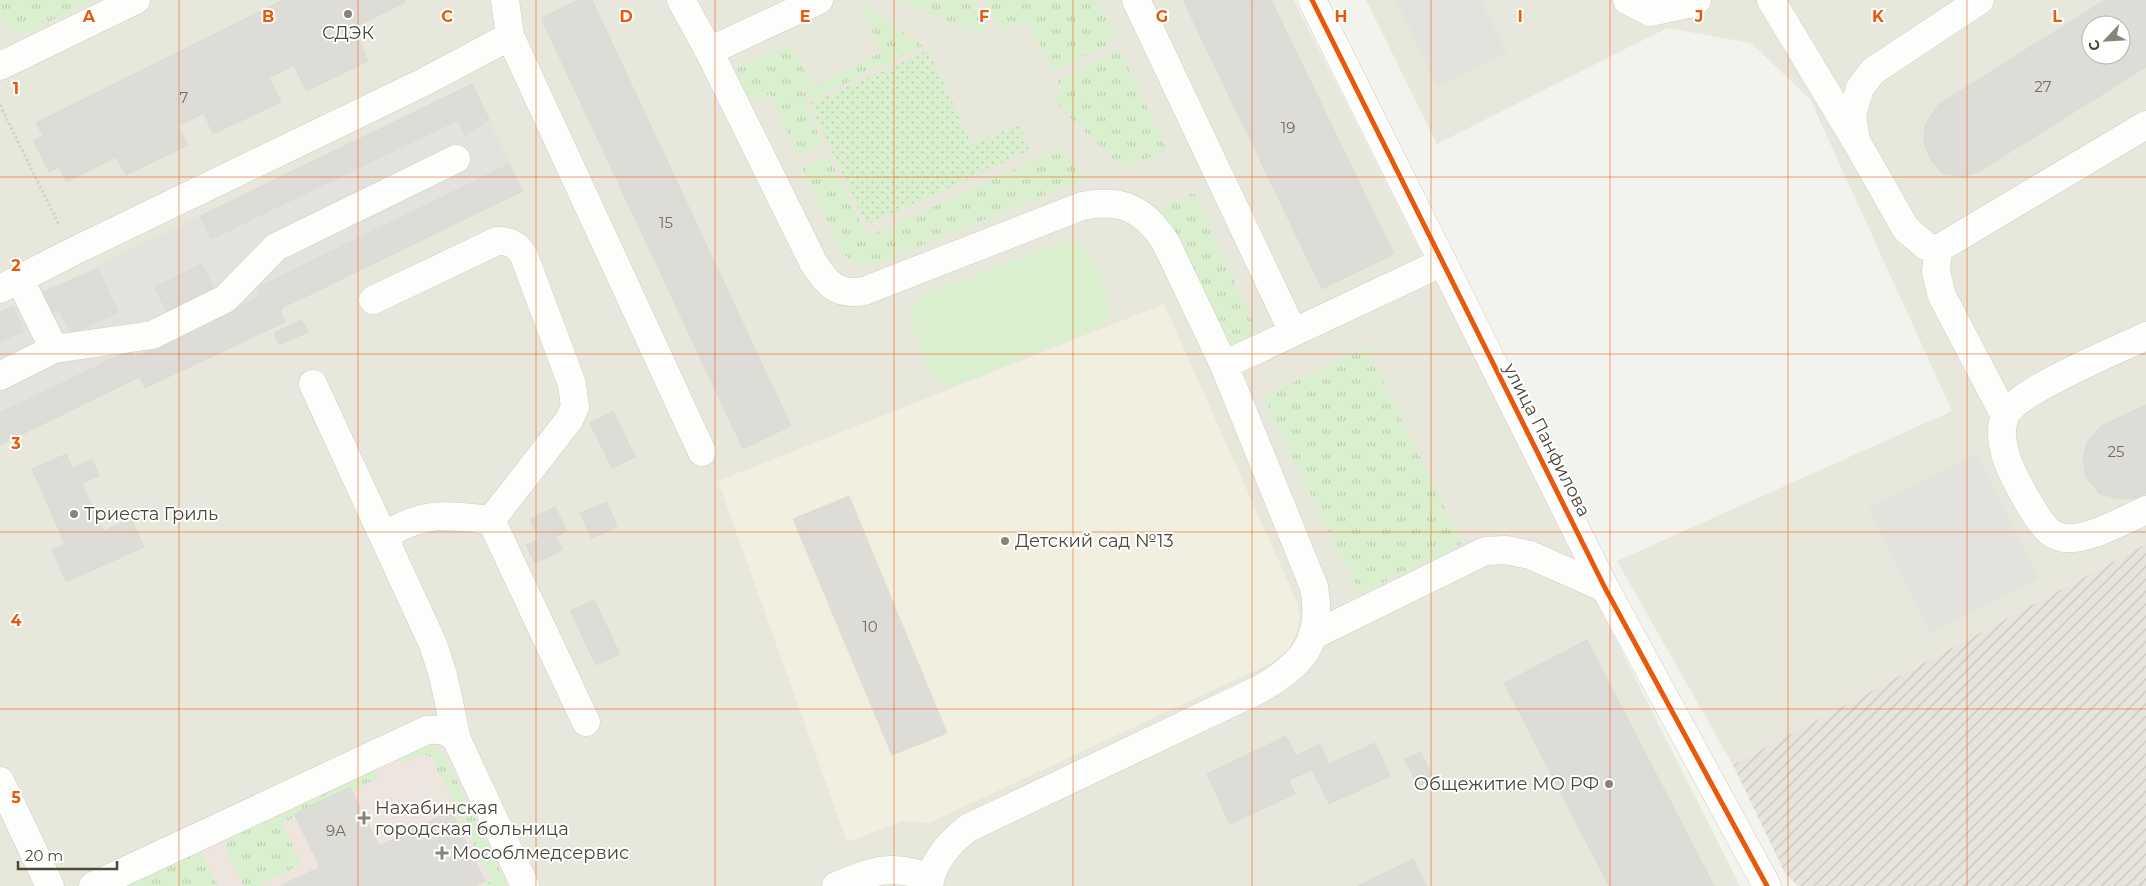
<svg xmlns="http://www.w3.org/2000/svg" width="2146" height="886" font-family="Montserrat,sans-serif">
	<defs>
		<pattern id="industrial-furrows" width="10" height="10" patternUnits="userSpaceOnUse" patternTransform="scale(1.25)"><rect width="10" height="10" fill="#e6e4dd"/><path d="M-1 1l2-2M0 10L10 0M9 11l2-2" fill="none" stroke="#c7c5be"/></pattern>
		<pattern id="grass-tufts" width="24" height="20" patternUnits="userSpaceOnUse" patternTransform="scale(1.25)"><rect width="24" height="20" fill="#daefce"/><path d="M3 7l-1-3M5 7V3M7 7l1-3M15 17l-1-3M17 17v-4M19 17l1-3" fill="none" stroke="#bdceb2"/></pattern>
		<pattern id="park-dots" width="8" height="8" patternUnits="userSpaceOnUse" patternTransform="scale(1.25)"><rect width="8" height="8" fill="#daefce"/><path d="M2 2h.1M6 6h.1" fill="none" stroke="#bdceb2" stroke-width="1.8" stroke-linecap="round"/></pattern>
	</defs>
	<rect width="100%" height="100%" fill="#f3f3ee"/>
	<path fill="#e7e7db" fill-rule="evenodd" d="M0 0H1294L1740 886H0Z
		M1366 0H2146V544L1733 765 1617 561 1952 411 1810 99 1751 43 1667 28 1437 144ZM2091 25H2121V55H2091Z"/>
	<path fill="url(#industrial-furrows)" d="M2146 544V886H1798L1785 873 1733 765Z"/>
	<path fill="#f1f0e0" d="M1164 304 1296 600 1300 617 1296 635 1288 649 1273 662 929 823 903 821 847 842 718 481Z"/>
	<path fill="#eee5df" d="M418 740 435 743 442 749 510 886H106Z"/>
	<path fill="url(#grass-tufts)" d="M0 0H92L29 32C4 35 0 22 0 0Z
		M898 0H972L987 29 978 33Z
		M985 0H1097L1116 40 1053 71 1026 20 1000 31Z
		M859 2 923 46 804 103 823 144 798 156 770 94 748 103 733 77 736 69 791 44 813 86 882 52Z
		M1120 50 1167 150 1122 168 1051 98 1062 91 1057 80Z
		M1059 149 1086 178 871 266C858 265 851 262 842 252L802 168 829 157 867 237Z
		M1194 193 1256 329 1250 336 1233 345 1224 341 1161 207Z
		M1366 347 1462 544 1360 594 1263 397Z
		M427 744 438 748 445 756 507 886H482L491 881 432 758 423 754 403 763 397 753Z
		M372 765 378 778 282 823 301 864 258 886H244L226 850 228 840 237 830Z
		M200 849 218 886H110Z"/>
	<path fill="url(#park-dots)" d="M928 50 972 145 1018 124 1030 150 866 225 810 104Z"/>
	<path fill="#daefce" d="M1066 241 1081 242C1091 254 1110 295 1109 311 1109 316 1105 321 1102 325L954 386 940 384 931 374 912 325V309L920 296Z"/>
	<path fill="#e3e2dd" d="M1396 0H1481L1507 53 1437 86Z
		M472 84 523 191 280 309 285 322 145 388 139 378 0 444V313Z
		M1977 454 2039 579 1930 633 1868 508Z"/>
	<path fill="#dddcd6" stroke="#dcdbd4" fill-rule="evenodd" d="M283 0H405V2L354 28 368 61 306 91 294 65 269 78 281 102 213 134 204 113 178 126 188 145 126 175 116 157 66 182 59 167 49 172 33 140 43 136 36 123Z
		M579 0H592L791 426 743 449 541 18Z
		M1183 0H1271L1394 254 1322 289Z
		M2105 0H2146V67L1980 171 1963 177 1942 173 1930 159 1924 143 1925 125 1939 104ZM2091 25H2121V55H2091Z
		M472 84 489 119 465 135 458 120 211 239 200 216Z
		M509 164 523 191 280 309 285 322 145 388 139 377 0 445V413L130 350 134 358 260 296 257 288Z
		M202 264 217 294 170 318 155 287Z
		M98 269 118 312 71 334 59 309 50 313 41 293Z
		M13 306 24 331 0 342V312Z
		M302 320 308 332 279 345 274 333Z
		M2146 405V493L2136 498 2121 499 2100 494 2086 477 2083 459 2087 442 2101 426Z
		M613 411 635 457 612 468 590 423Z
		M66 454 72 468 92 459 99 476 82 483 103 531 131 519 144 547 66 582 52 550 65 544 32 469Z
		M849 496 947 733 892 755 793 519Z
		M607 502 617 527 591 538 580 513Z
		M555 507 567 531 556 537 563 550 535 563 526 545 539 539 530 519Z
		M594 600 620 654 596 665 570 611Z
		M1587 640 1714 886H1609L1504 683Z
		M1286 736 1296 756 1320 744 1329 764 1375 743 1390 776 1329 804 1312 770 1289 780 1295 794 1230 824 1207 774Z
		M1421 752 1433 779 1418 786 1405 759Z
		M350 787 379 846 451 811 485 881 475 886H280L320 867 294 814Z
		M1413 859 1427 886H1358Z"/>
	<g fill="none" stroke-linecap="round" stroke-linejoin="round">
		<defs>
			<path id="minor" d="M505 0 510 36 702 452
				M681 0 709 51 813 262C827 284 837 296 864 291L1082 206C1121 198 1145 209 1166 243L1224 365 1314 587C1324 641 1303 665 1258 690L968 828C950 842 932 862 929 886
				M1136 0 1293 332
				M1312 0 1605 588 1767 886
				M1627 0 1650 12 1693 3 1697 0
				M1771 0 1854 138
				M1980 0 1873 71 1860 88 1852 115 1856 141 1906 229 1926 246 1938 249 1936 272 1942 296 2005 416
				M709 51 819 0
				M0 66 136 0
				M1938 249 2146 125
				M0 289 72 252 424 82 510 36
				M373 300 497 241C510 241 517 244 524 256L572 384 575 407 569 420 491 520
				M2146 336C2117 350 2016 391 2005 416 2000 428 2002 442 2005 453 2009 470 2037 522 2050 532 2053 535 2060 537 2064 538 2088 541 2124 520 2146 510
				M54 349 152 335 225 299 276 247 456 159
				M1224 365 1443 262
				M0 376 54 349 20 280
				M313 384 433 644 443 675 457 740
				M389 549 388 540 391 532C429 510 450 516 491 520L586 722
				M1312 636 1485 551 1506 550 1530 555 1605 588
				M0 781 50 886
				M93 886 427 730C441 729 448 730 457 740L525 886
				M836 886C874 871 890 863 930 878"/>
		</defs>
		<use href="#minor" stroke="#cfcec8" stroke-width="29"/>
		<path stroke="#d3d3cc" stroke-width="3" stroke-dasharray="2.5 2.5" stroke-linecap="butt" d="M0 105 59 225"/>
		<use href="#minor" stroke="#fdfdfc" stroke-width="28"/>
		<defs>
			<path id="cycleway" d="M1312 0 1605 588 1767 886"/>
		</defs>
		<use href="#cycleway" stroke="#fff" stroke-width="8"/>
		<use href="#cycleway" stroke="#e8590c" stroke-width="5"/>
	</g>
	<path fill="none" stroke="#e8590c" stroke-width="1" stroke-opacity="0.55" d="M179 0V886M358 0V886M536 0V886M715 0V886M894 0V886M1073 0V886M1252 0V886M1431 0V886M1610 0V886M1788 0V886M1967 0V886M0 177H2146M0 354H2146M0 532H2146M0 709H2146"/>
	<g fill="#868478" stroke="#fff" stroke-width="2">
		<circle cx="348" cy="14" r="5"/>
		<circle cx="74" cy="514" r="5"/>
		<circle cx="1005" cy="541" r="5"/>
		<circle cx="1609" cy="784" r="5"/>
		<path d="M361.5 810.5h5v5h5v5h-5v5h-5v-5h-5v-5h5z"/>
		<path d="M439.5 845.5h5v5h5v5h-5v5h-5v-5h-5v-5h5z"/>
	</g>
	<g text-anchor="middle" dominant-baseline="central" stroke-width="4" stroke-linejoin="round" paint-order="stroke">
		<g font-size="15" fill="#706e60">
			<text x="2043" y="86">27</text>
			<text x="184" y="97">7</text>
			<text x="1288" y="127">19</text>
			<text x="666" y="222">15</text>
			<text x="2116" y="451">25</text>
			<text x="870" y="626">10</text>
			<text x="336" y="830">9А</text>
		</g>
		<g font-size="18" fill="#4b4838" stroke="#fff" text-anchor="start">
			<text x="348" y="33" text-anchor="middle">СДЭК</text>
			<text x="84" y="514">Триеста Гриль</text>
			<text x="1015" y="541">Детский сад №13</text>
			<text x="1599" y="784" text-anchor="end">Общежитие МО РФ</text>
			<text x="375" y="808">Нахабинская<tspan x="375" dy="21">городская больница</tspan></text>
			<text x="452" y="853">Мособлмедсервис</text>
		</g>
		<g font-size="18" fill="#4b4838" stroke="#fff">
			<text transform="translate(1547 440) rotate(63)">улица Панфилова</text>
		</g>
	</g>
	<g font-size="16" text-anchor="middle" font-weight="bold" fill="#e8590c" stroke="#fff" stroke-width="4" stroke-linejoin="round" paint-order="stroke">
		<text x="89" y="22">A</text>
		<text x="268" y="22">B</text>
		<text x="447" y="22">C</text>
		<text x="626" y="22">D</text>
		<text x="805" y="22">E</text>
		<text x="984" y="22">F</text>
		<text x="1162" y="22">G</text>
		<text x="1341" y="22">H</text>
		<text x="1520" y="22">I</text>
		<text x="1699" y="22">J</text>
		<text x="1878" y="22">K</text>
		<text x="2057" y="22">L</text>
		<text x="16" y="94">1</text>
		<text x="16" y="271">2</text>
		<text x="16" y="449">3</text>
		<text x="16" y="626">4</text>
		<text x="16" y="803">5</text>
	</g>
	<g transform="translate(2106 40) rotate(245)"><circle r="24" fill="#ffffff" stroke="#b7b6af"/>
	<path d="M0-4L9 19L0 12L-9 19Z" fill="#868478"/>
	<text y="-8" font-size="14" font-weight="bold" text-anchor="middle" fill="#4b4838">С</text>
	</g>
	<path d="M18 861v8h99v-8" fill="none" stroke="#4b4838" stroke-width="2.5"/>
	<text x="25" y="861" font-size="15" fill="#4b4838" stroke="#ffffff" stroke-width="4" paint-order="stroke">20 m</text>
</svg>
